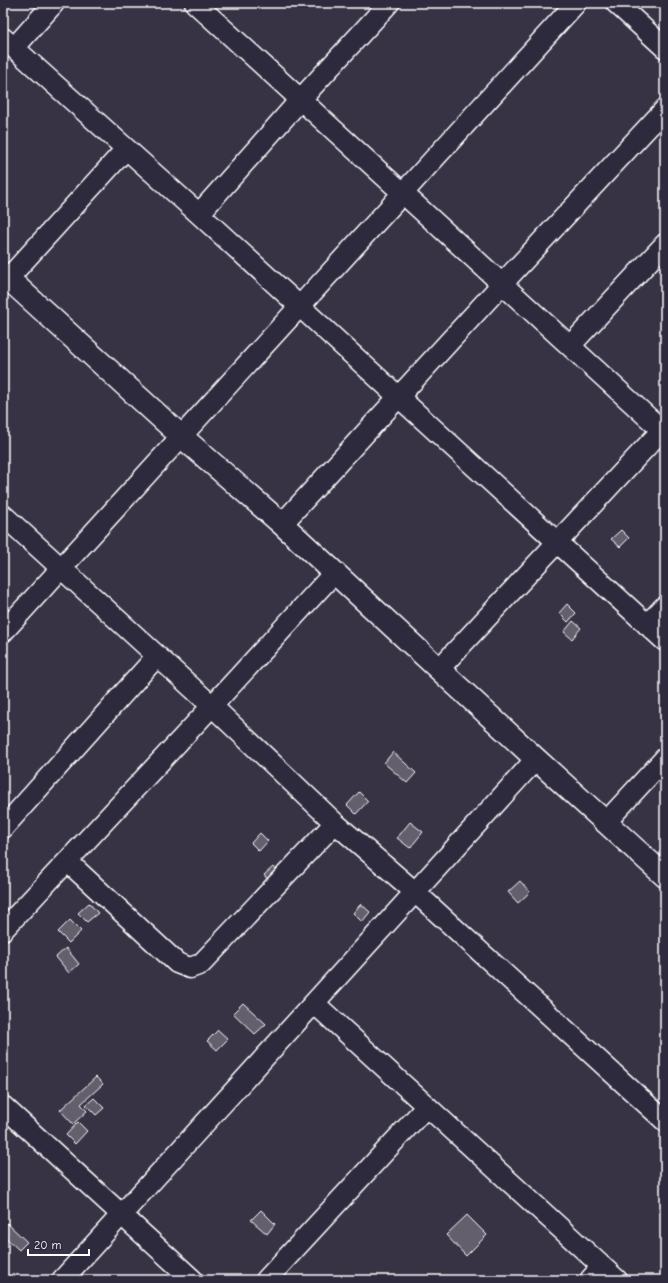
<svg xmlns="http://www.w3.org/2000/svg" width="668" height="1283" font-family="'Comic Neue',sans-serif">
	<rect width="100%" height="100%" fill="#373345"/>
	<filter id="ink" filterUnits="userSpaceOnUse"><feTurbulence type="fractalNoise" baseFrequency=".025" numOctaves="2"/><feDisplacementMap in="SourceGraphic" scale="8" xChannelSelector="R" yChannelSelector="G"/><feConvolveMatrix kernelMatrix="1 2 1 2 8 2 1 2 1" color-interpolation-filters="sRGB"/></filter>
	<g filter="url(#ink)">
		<path fill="#635f6d" stroke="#fff" d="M621 530 629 538 620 547 611 539Z
			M567 604 576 613 568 622 559 613Z
			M573 621 581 628 572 639 564 632Z
			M393 752 416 773 407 783 384 763Z
			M359 792 368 801 356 814 347 805Z
			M410 822 423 832 410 848 397 838Z
			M260 833 268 841 259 851 251 843Z
			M273 867 282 878 273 886 264 875Z
			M520 881 530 892 518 903 508 892Z
			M89 903 98 913 87 922 78 913Z
			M361 904 370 912 362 922 353 913Z
			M70 920 81 931 69 943 58 932Z
			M66 948 79 964 69 973 56 957Z
			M243 1003 266 1024 255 1034 233 1013Z
			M218 1030 228 1039 217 1050 207 1041Z
			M96 1077 103 1084 81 1104 87 1111 73 1124 60 1110Z
			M94 1098 104 1108 96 1115 86 1105Z
			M78 1122 87 1131 75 1144 66 1135Z
			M261 1210 275 1224 267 1234 251 1220Z
			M467 1215 487 1235 466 1256 446 1235Z
			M7 1223 27 1242 19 1250 3 1235V1227Z"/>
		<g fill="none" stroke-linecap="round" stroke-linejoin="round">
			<defs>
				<path id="street" d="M195 3 665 433
					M616 3 665 48
					M3 38 199 214 665 641
					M14 48 54 3
					M199 214 300 100 389 3
					M3 284 126 149
					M570 346 665 244
					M3 515 212 706 335 823 415 892 665 1121
					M282 524 502 284 665 109
					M647 625 665 606
					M3 632 576 3
					M439 669 662 430
					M606 822 665 758
					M3 828 157 656
					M68 862 177 963 190 968 201 964 335 823
					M3 930 212 706 334 573
					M314 1003 617 1280
					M3 1106 193 1280
					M62 1280 536 759
					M266 1280 427 1106
					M590 1280 602 1266"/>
				<path id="secondary" d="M3 274 181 436 282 524 536 759 665 876"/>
			</defs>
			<use href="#street" stroke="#fff" stroke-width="23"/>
			<use href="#secondary" stroke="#fff" stroke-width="25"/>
			<use href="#street" stroke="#2f2a3d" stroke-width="20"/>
			<use href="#secondary" stroke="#2f2a3d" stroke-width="22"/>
		</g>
	</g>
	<rect width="668" height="1283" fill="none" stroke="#2f2a3d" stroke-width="16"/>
	<rect x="8" y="8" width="652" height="1267" fill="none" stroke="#fff" stroke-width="1.5" filter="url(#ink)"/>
	<path d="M28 1249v6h61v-6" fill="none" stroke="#ffffff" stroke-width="2"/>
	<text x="34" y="1249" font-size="12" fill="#ffffff" stroke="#2f2a3d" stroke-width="3" paint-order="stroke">20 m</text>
</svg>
